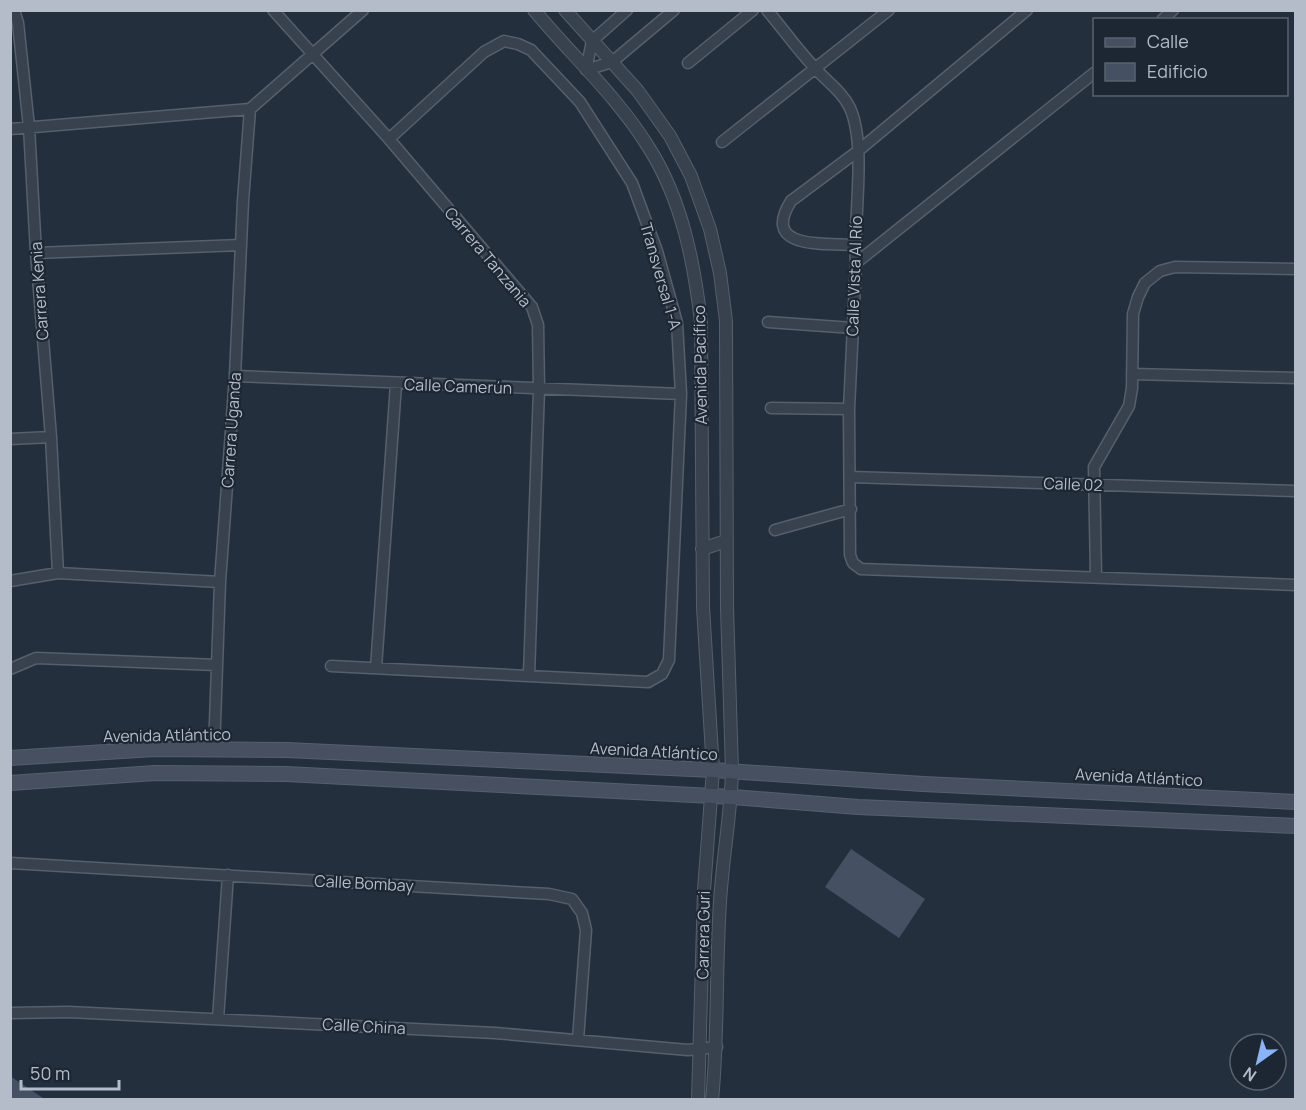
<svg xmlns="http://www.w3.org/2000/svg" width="1306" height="1110" font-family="Manrope,sans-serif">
	<rect width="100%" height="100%" fill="#242f3e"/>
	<path fill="#455162" d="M851 849 925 899 899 938 825 887Z
		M10 1076 46 1100H10Z"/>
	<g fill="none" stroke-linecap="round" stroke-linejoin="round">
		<defs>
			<path id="minor" d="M14 10 18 23 29 127 36 253 51 437 58 573
				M273 10 389 139 532 307 538 325 539 389 529 675
				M627 10 592 41 586 70 612 62 674 10
				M767 10C783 29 797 49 814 67 826 81 842 91 850 108 867 146 853 219 856 263L849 409 850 555 853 563 861 569 1296 585
				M1162 20 1173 10
				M688 63 753 10
				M10 129 250 109 363 10
				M722 142 889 10
				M855 245C825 243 760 250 791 201L858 151 1027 10
				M36 253 241 245
				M856 263 1094 73
				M768 322 853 328
				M1132 374 1296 378
				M235 376 681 394
				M771 408 849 409
				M10 439 51 437
				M850 477 1296 491
				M775 530 851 509
				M1096 577 1094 467 1129 406 1132 388 1133 314 1138 297 1145 283 1160 271 1175 267 1296 269
				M10 581 58 573 220 582
				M331 666 648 682 662 674 669 660 681 394 677 323 657 251 632 183 580 102 531 50 518 44 504 41 484 52 389 139
				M376 668 396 384
				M10 669 36 658 217 665
				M214 750 220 582 235 376 243 201 250 109
				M10 863 549 894 572 899 582 913 586 930 578 1040
				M10 1013 69 1012 495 1033 688 1050 717 1047
				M218 1019 228 875"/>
			<path id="tertiary" d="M534 10C572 56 618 97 649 148 682 200 694 262 701 322L703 607 713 770 704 890 698 1100
				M565 10 638 91 670 136 691 176 710 229 720 273 726 321 727 607 732 771C731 811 724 850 721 889 715 959 719 1030 712 1100
				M702 549 726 541"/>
			<path id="secondary" d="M10 758 154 749 287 750 713 770 923 784 1296 802
				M10 783 155 773 286 774 732 797 858 807 1296 826"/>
		</defs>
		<use href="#minor" stroke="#565f6c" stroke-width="13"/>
		<use href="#tertiary" stroke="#565f6c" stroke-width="14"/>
		<use href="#secondary" stroke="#565f6c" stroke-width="16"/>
		<use href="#minor" stroke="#38414e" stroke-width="10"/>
		<use href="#tertiary" stroke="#38414e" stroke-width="12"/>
		<use href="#secondary" stroke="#465061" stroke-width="14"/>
	</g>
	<g text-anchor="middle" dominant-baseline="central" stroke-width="4.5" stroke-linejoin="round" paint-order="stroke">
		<g font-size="16" fill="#b4bcc9" stroke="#1d2633">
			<text transform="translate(488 257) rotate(50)">Carrera Tanzania</text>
			<text transform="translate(661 276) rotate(74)">Transversal 1-A</text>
			<text transform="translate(854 276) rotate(-88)">Calle Vista Al Río</text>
			<text transform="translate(39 291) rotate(-94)">Carrera Kenia</text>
			<text transform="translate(700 365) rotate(-91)">Avenida Pacífico</text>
			<text transform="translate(458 386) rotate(2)">Calle Camerún</text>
			<text transform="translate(231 430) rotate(-86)">Carrera Uganda</text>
			<text transform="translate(1073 484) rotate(2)">Calle 02</text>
			<text transform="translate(167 735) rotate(-1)">Avenida Atlántico</text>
			<text transform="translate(654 751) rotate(3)">Avenida Atlántico</text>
			<text transform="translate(1139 777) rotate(3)">Avenida Atlántico</text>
			<text transform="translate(364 883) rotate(3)">Calle Bombay</text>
			<text transform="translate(703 935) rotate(-89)">Carrera Guri</text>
			<text transform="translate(364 1026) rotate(3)">Calle China</text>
		</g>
	</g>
	<rect width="1306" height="1110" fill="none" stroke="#b4bcc9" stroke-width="24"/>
	<rect x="1093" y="18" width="195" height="78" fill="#1d2633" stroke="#59626f" stroke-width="1.5"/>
	<rect x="1105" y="38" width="30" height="9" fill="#465061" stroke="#59626f" stroke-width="1.5"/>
	<text x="1147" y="48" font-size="18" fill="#b4bcc9">Calle</text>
	<rect x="1105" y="63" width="30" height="18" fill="#455162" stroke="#59626f" stroke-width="1.5"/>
	<text x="1147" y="78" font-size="18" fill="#b4bcc9">Edificio</text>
	<g transform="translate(1258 1062) rotate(214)"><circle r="28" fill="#1d2633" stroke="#59626f" stroke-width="1.5"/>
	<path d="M0-4.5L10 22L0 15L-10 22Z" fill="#8ab4f8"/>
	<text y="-9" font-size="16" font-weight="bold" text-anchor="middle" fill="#b4bcc9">N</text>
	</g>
	<path d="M21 1080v9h98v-9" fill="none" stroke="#b4bcc9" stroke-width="3"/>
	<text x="30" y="1080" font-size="18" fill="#b4bcc9" stroke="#1d2633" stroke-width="4.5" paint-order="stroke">50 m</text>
</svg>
